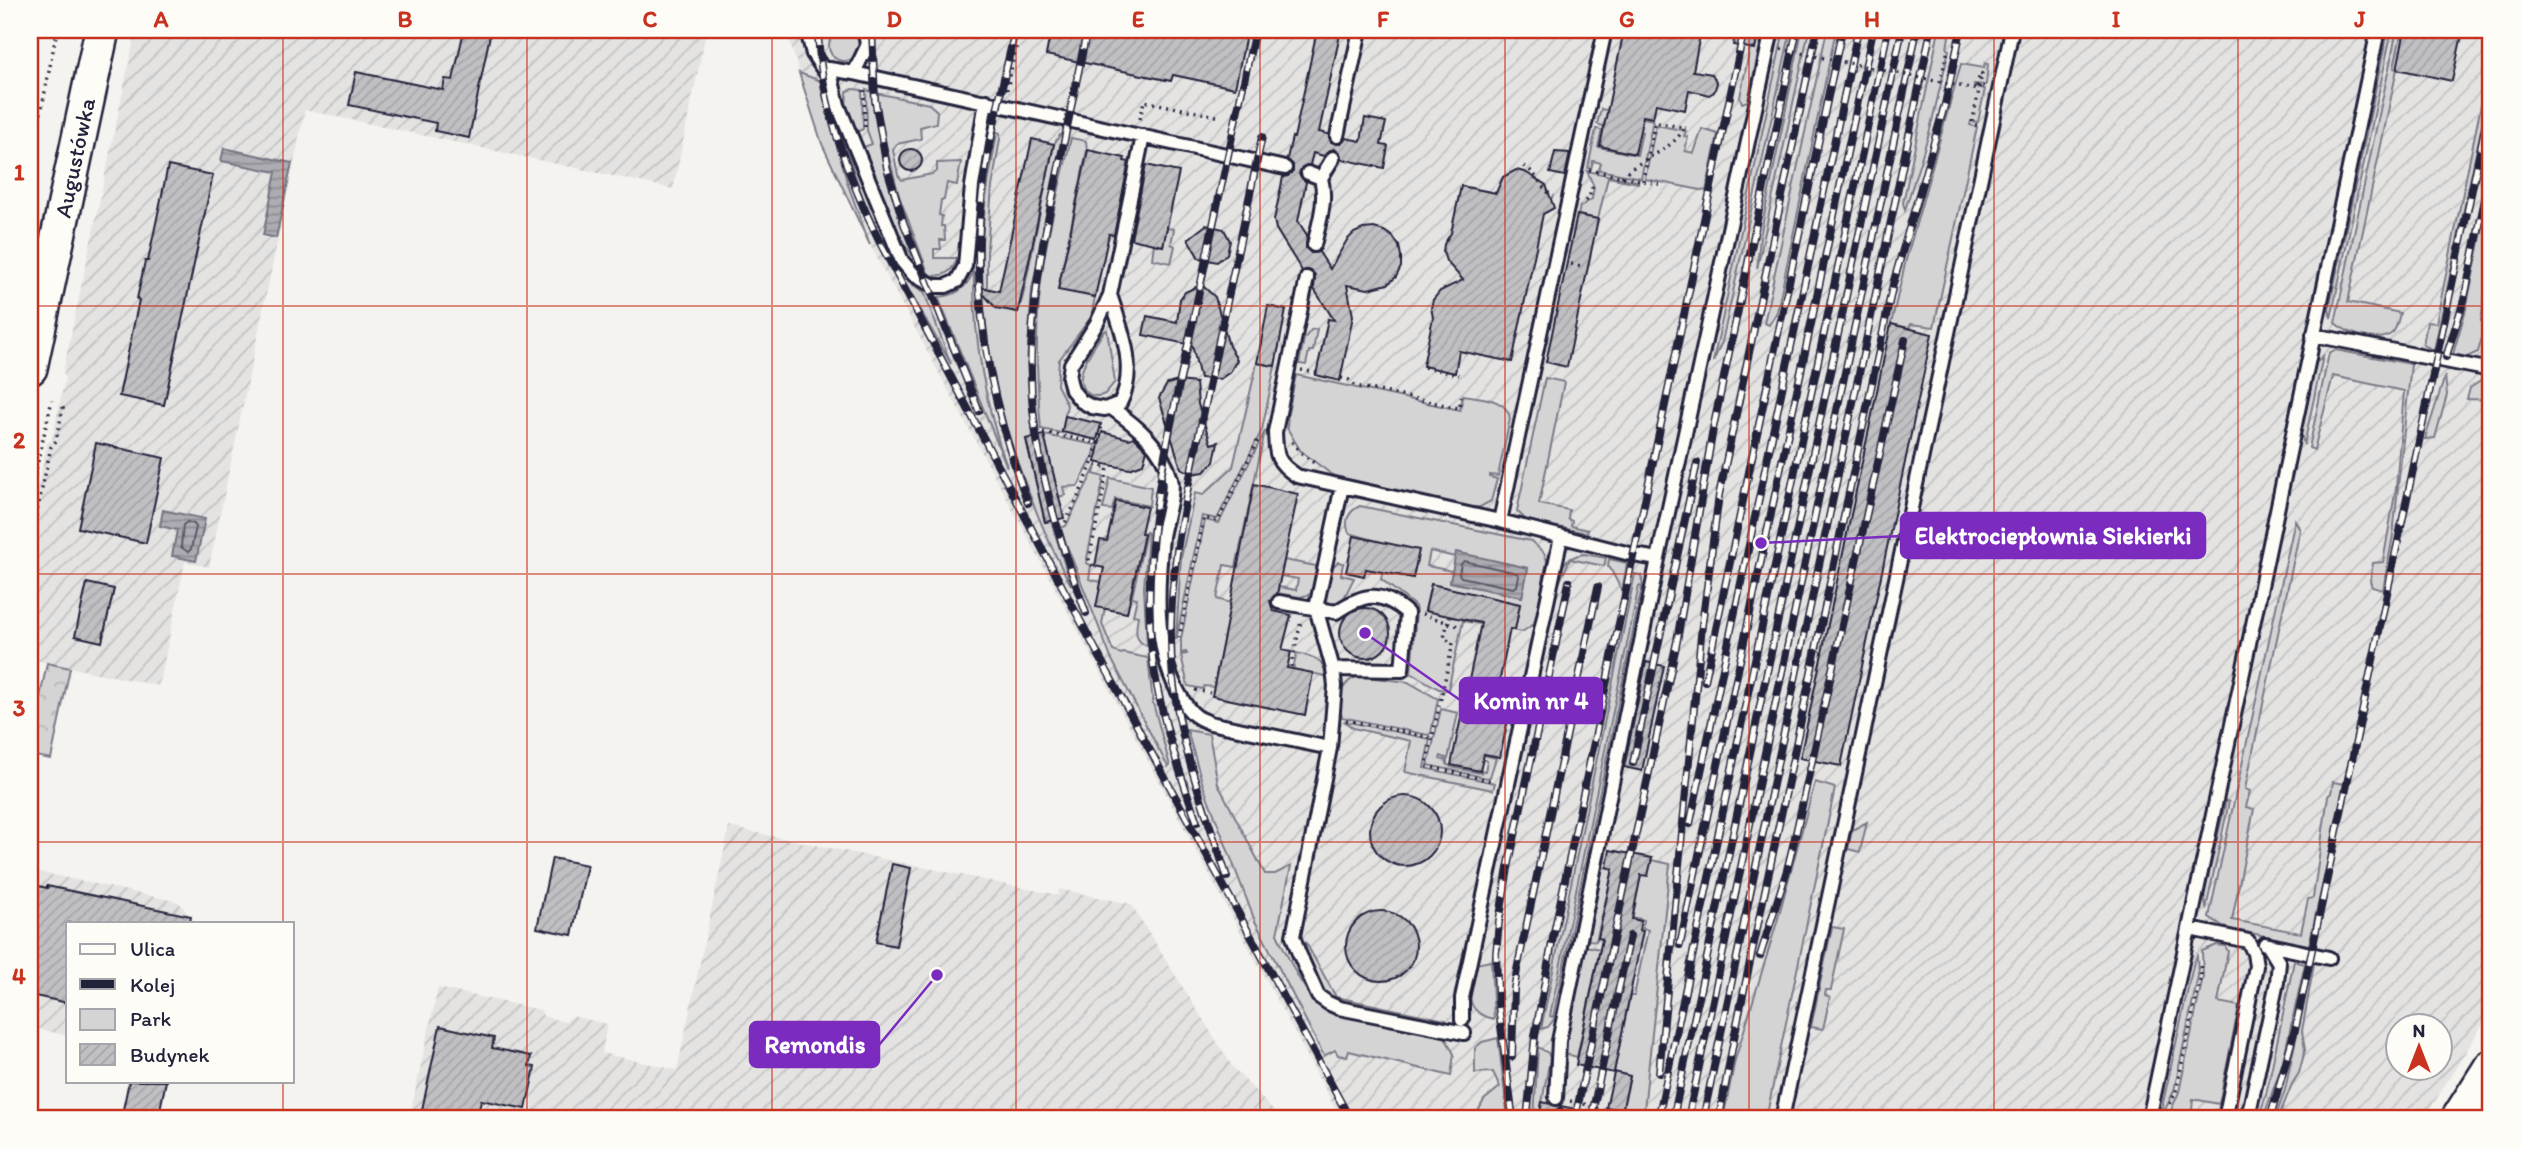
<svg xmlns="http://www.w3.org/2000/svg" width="2521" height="1149" font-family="Itim,sans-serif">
	<defs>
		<pattern id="industrial-furrows" width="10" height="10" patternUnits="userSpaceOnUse" patternTransform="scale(1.75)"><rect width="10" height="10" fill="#e4e3e2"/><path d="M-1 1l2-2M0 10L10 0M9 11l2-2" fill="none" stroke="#c3c2c3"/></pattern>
		<pattern id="forest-crowns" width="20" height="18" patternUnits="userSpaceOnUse" patternTransform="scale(1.75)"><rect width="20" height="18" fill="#d5d4d5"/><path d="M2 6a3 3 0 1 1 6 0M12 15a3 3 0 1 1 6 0" fill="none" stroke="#b7b6b8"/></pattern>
		<pattern id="water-rules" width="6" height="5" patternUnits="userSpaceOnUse" patternTransform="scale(1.75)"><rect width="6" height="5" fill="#acacb2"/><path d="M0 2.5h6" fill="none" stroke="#8c8c92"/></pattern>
		<pattern id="building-hatch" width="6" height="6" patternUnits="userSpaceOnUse" patternTransform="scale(1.75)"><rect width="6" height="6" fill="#c0bfc2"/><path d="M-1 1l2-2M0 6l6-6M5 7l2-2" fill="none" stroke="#a5a4a8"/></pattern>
	</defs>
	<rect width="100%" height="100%" fill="#f4f3ef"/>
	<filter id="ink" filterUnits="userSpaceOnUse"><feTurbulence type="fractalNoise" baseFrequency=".0143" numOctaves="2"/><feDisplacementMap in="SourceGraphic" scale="14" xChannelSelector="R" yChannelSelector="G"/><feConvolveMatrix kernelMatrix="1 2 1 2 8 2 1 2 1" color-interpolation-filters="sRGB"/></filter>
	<g filter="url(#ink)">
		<path fill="url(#industrial-furrows)" fill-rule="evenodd" d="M136 30H706V33L673 189 305 110 209 567 185 562 159 686 30 659V571L38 532 30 530V525L47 444 52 440 60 402 65 378 63 372Z
			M786 30H2491V1011L2424 1119H1341L870 245 822 144ZM2398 1026H2440V1068H2398Z
			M729 827 1058 895 1059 889 1131 904 1232 1066 1281 1119H409L438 988 541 1010 543 1016 565 1022 572 1016 607 1024 602 1053 677 1070Z
			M30 870 179 902 189 916 188 923H68V1036L30 1027Z"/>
		<path fill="#d5d4d5" stroke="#7c7b88" stroke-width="2" fill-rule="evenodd" d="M1759 30H1763L1748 101 1742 103 1740 97 1750 48 1755 49Z
			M1784 30H1791L1722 342 1713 362Z
			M1802 30H1809L1757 269 1760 236Z
			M1827 30H1836L1777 312 1769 325 1764 323Z
			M1939 30H1950L1947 49 1949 50 1930 130 1905 210 1903 203Z
			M2388 30H2392L2331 318 2329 309Z
			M2397 30H2402L2394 68 2397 69 2348 302 2400 313C2398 320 2397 330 2391 334 2376 344 2347 333 2335 323Z
			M829 46a15 15 0 1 1 30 0a15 15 0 1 1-30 0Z
			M2491 57V83L2434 350 2423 345 2427 322 2436 323Z
			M1985 63 1988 64 1986 85 1974 84V87L1985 89 1978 122 1971 121 1970 125 1977 127 1934 327 1911 324 1909 328 1891 324 1906 260 1961 64 1984 68Z
			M799 73 821 81 847 182 870 245 822 144Z
			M852 89 862 90 863 129 856 132 846 107 847 92Z
			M866 90 872 92C880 152 893 205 916 261L894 229 861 148 872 144 867 130Z
			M876 93 929 104 937 111 936 123 920 127 921 139 897 144 893 150 898 175 902 180 932 174 937 171V163L961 162 957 185 947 183 944 200H941L939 215 942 216 941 226H944L945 240H940L941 249H934V258H958C952 272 944 278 929 275L899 196 883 133Z
			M1601 109 1653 120 1641 178 1599 170 1601 163 1593 161 1591 169 1588 168 1596 129 1602 130 1598 147 1637 155 1642 132 1604 123 1603 126 1597 124Z
			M1656 125 1686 131 1684 136 1688 137 1685 151 1694 153 1702 129 1718 134 1706 191 1645 179Z
			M841 126 852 162 855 161 876 216 898 265 913 285 924 292 951 364 897 269 865 204 838 127Z
			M997 132 1000 133V139L992 187 987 249V289L996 307 1018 312 1023 296 1054 144 1060 135 1063 136 1032 289 1027 365 1033 437 1026 439 1045 522 1051 521 1071 585C1054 555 1041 524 1029 493 993 402 973 304 985 206 988 181 993 157 997 132Z
			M1071 138 1086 141 1087 150 1058 289 1095 297 1091 317 1059 360 1057 385 1067 405 1062 433 1041 429C1037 386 1035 344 1039 301 1043 246 1059 191 1071 138Z
			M1587 171 1638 181V183L1608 177 1598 219 1578 215 1580 207 1592 199 1594 187Z
			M2491 189C2491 234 2489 277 2481 321L2486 323 2478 352 2467 357 2453 354 2466 309Z
			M1167 228 1174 229 1171 244 1175 246 1171 263 1152 259 1154 244 1163 246Z
			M974 271C973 338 985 404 1007 467L938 297C957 296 966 288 974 271Z
			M1317 329 1313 351H1309L1306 365 1299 364 1304 339 1311 330Z
			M1107 330 1115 382 1105 394C1098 397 1090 397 1085 390 1071 375 1096 345 1104 331Z
			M2335 350 2411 364 2393 535 2383 590 2372 587 2370 581 2373 563 2383 562 2396 488 2404 391 2333 376 2314 450 2309 448 2329 353Z
			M2323 356 2304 445 2301 433 2316 363Z
			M1257 363 1275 366 1262 430 1217 519 1202 516 1176 640 1181 558 1195 493 1203 495 1233 467Z
			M1296 375 1460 410 1463 395C1480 398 1508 398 1510 419L1498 476 1490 475V477L1497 479 1491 501 1480 507 1472 508 1343 478 1334 476 1315 462 1300 450 1287 428 1288 413Z
			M2445 376 2447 395 2435 438 2425 439Z
			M1545 378 1564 382 1539 504 1569 510 1568 519 1572 521 1571 526 1588 530 1587 533 1527 521 1517 511Z
			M2482 380H2491V400L2467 399 2470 388Z
			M1265 431 1236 567 1224 565 1217 599 1231 603 1214 687 1204 686 1203 689 1188 686 1181 655 1187 654 1186 652 1181 653V639L1205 520 1219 523Z
			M1044 435 1096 445 1094 455 1078 486 1063 487 1065 495 1059 497Z
			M1096 466 1094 474 1104 477 1086 563 1091 565 1089 579 1101 582 1105 608 1102 624 1113 651 1121 654 1123 653 1148 658 1153 703 1170 766 1168 767 1111 658 1060 528 1066 526Z
			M1110 478 1151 487 1149 506 1115 499 1112 510 1103 509Z
			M1360 506 1531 541 1544 553 1547 561 1535 623 1522 632 1463 621 1448 690 1439 689 1411 673 1416 612 1415 606 1381 579 1388 544 1349 533C1344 522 1348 511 1360 506ZM1430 551 1455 557 1457 553 1528 568 1522 597 1450 582 1452 571 1427 566ZM1431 585 1520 604 1515 629 1425 610Z
			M2295 520 2300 530 2245 789 2250 791 2246 807 2254 809 2232 920 2301 933 2308 899 2313 898 2328 796 2331 793 2333 782 2345 784 2309 945 2226 928 2209 917Z
			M1146 532 1148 533 1144 588 1147 646C1133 641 1136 628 1138 616L1133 615 1137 598 1132 597Z
			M1584 554 1606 558 1604 566 1570 559 1554 594C1558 574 1560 557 1584 554Z
			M1609 559 1627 563 1622 591 1610 568 1608 567Z
			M1284 560 1316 566 1318 570 1311 594 1300 597 1277 593 1279 587 1296 590 1298 579 1281 576Z
			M1338 562 1343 563 1341 575 1354 578 1344 598 1336 605 1323 600 1330 569Z
			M1635 574 1641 575 1644 593 1555 1018 1548 1027 1541 1029ZM1639 586 1642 587 1553 1017 1550 1016Z
			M1297 653C1311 656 1326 659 1325 676L1293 669Z
			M1358 676 1408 682 1438 699 1431 733 1428 735 1342 717C1337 700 1340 683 1358 676Z
			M1441 709 1458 713 1448 759 1441 756 1440 759 1447 761V764L1451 767 1481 773 1482 771H1485L1487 761 1483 759V755L1496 758 1490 777 1487 778 1428 765Z
			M1344 721 1430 739 1424 768 1495 783 1493 790 1405 772 1411 741 1353 728Z
			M1187 730 1209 734 1218 784 1265 874H1275L1291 866 1277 934C1292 964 1304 1002 1337 1014L1445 1037 1454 1054 1451 1076 1349 1051 1347 1057 1338 1055 1335 1050 1324 1056 1255 921 1203 785Z
			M1815 782 1835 788 1767 1114 1759 1119H1723L1735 1060 1777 922Z
			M2226 801 2229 802 2206 909 2204 894Z
			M1867 822 1860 852 1848 849 1852 830Z
			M1651 860 1670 864 1643 1119H1609L1606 1108 1622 1111 1630 1077 1614 1072 1630 996H1634L1648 930 1642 928 1644 920 1632 917 1641 875Z
			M1603 867 1613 869 1596 941 1588 940Z
			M1832 927 1844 929 1831 990H1826L1825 995 1830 997 1823 1029 1811 1027Z
			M1306 943 1336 997 1445 1020 1441 1025 1343 1004 1327 997 1321 989 1304 950Z
			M2217 945 2225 946 2228 951 2218 1002 2239 1006 2219 1104 2193 1099 2192 1110 2215 1115 2212 1119H2167L2179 1092 2203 977 2202 951Z
			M1586 946 1600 949 1577 1057 1566 1054 1565 1049Z
			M2197 956 2198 976 2174 1091 2164 1112 2163 1103 2194 961Z
			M1491 961 1494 1019C1461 1012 1470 988 1475 964Z
			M2294 961 2305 964 2283 1061 2263 1119H2258L2266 1095Z
			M2312 964H2314L2302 1031 2305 1050 2299 1073 2292 1084 2278 1119H2275L2285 1090Z
			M1498 1038 1508 1119H1474L1484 1100 1500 1087 1493 1072 1475 1073V1048L1482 1042Z
			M1538 1047 1548 1053 1550 1058 1539 1119H1534Z"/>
		<path fill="url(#forest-crowns)" stroke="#7c7b88" stroke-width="2" d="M47 663 70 668 51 759 30 755V745Z"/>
		<path fill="url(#water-rules)" stroke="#757582" stroke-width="2" d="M224 148 292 163 276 238 263 235 276 172 221 161Z
			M163 510 205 519 196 561 172 556 177 530 160 526Z
			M1456 552 1528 568 1522 597 1450 582Z"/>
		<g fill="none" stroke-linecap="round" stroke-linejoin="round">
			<path stroke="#59596b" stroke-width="2" d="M187 522 194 524 196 527 191 549 188 552 181 547 183 525Z
				M1464 561 1517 573 1519 576 1517 586 1513 588 1461 577 1459 574 1461 564Z"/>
		</g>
		<path fill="url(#building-hatch)" stroke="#22223b" stroke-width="2" d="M464 30H491L469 138 435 131 436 123 349 105 356 72 443 90 445 79 453 80Z
			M1051 30H1247L1235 88 1173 75 1171 81 1046 55Z
			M1317 30H1341L1319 132 1328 134 1331 142 1339 144 1346 138 1361 141 1365 118 1386 122 1381 145 1388 146 1384 168 1341 159 1340 153 1334 149 1328 151 1324 156 1313 153 1310 165 1302 167 1299 174 1306 182 1298 221 1307 235 1306 248 1311 253 1319 252 1330 269 1347 240 1354 233 1363 229 1374 228 1384 231 1393 237 1399 246 1401 256V267L1396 277 1388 284 1368 289 1347 285 1353 316 1340 381 1316 375 1328 319 1334 320 1314 289 1315 275 1309 270 1302 271 1276 229 1274 220 1283 177 1288 176 1293 171V165L1287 159 1292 137 1294 138Z
			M1624 30H1701L1693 71 1712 74 1717 83 1714 92 1709 95 1689 90 1685 110 1656 104 1653 118 1643 116 1635 154 1600 146Z
			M1736 30H1759L1755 49 1733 45Z
			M2405 30H2463L2452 81 2397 69Z
			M1032 139 1054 144 1018 312 996 308 976 286 999 291Z
			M900 160a11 11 0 1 1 22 0a11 11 0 1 1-22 0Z
			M1088 150 1125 158 1124 161 1129 162 1114 235 1109 234 1095 297 1058 290Z
			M1555 152 1570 153 1565 176 1550 173Z
			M1146 165 1179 172 1163 246 1131 239Z
			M168 166 213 175 164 405 119 396 139 300 137 299 145 261H148Z
			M1516 170 1525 172 1546 185 1554 208 1543 214 1512 362 1459 351 1455 373 1423 366 1433 317 1431 308 1433 300 1440 291 1463 280 1446 261 1443 252 1444 244 1451 233 1461 186 1496 193 1503 177Z
			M1577 215 1598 219 1567 367 1546 362Z
			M1206 225 1224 229 1230 241 1227 254 1217 262 1199 258 1188 239Z
			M1196 287H1204L1215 297 1229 346 1237 360 1230 372 1220 379 1200 378 1192 345 1143 335 1147 316 1177 322 1180 299 1185 292Z
			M1268 306 1286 310 1275 366 1257 363Z
			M1891 324 1932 334 1841 766 1800 758Z
			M1178 381 1196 383 1198 404 1211 444 1218 442 1214 462 1204 472 1192 474 1181 468 1159 398 1167 384Z
			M1065 416 1101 424 1097 440 1062 432Z
			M1102 432 1129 439 1134 437 1147 450 1143 464 1129 469 1095 462Z
			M1044 435 1064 518 1045 522 1026 439Z
			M96 443 164 458 146 543 78 528Z
			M1254 484 1298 494 1277 594 1270 601 1273 611 1291 615 1282 650 1291 652 1287 668 1313 673 1305 715 1212 696Z
			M1116 501 1147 507 1141 533 1144 534 1127 613 1096 607 1104 568 1095 566 1100 540 1107 541Z
			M1354 536 1419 550 1413 578 1366 569 1364 576 1346 572Z
			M87 583 114 589 102 642 75 636Z
			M1431 584 1520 604 1515 630 1510 629 1499 684 1515 687 1500 757 1484 754 1480 771 1451 765 1481 623 1425 611Z
			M1340 633a25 25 0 1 1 50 0a25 25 0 1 1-50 0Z
			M1646 662 1664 666 1642 771 1624 767Z
			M1370 831a35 35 0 1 1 70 0a35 35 0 1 1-70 0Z
			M1610 850 1652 858 1648 876 1641 875 1632 919 1641 921 1639 930 1643 931 1614 1072 1630 1076 1622 1111 1606 1108 1614 1073 1576 1065 1602 939 1598 938 1613 869 1607 867Z
			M552 858 587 865 572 935 537 928Z
			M892 864 911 868 896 946 876 942Z
			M30 884 47 888V886L191 916 190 923H68V1003L30 995Z
			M1346 946a35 35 0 1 1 70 0a35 35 0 1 1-70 0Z
			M440 1026 494 1038 492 1048 531 1056 529 1066 535 1067 526 1109 481 1100 477 1119H420Z
			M129 1081H166L158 1119H121Z
			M1542 1102 1589 1112 1588 1119H1539Z"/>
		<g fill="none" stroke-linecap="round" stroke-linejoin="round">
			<defs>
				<path id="lane" d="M807 30 813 54 823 69H829L838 105 902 261 914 275 934 286H946L957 281 965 266 972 186 986 101
					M829 69 854 73 867 46 865 30
					M854 73 1285 168
					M1337 136 1360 30
					M1308 173 1321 178C1327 201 1319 223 1314 245
					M1321 178 1333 158
					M1307 278 1275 432C1276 456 1276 462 1297 476L1500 521
					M1110 295C1121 328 1138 369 1120 403L1105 409 1092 407 1081 401 1072 390 1069 378 1071 364 1097 323 1110 295 1143 136
					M2313 335 2491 370
					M1110 407C1137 426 1162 446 1171 479 1175 493 1164 522 1162 537 1157 588 1154 644 1177 690 1182 699 1187 710 1196 716 1200 719 1206 721 1210 723L1330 748 1293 936 1298 951 1318 996 1328 1003 1339 1008 1464 1033
					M1658 559 1772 30
					M1279 602 1336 612C1363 594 1380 589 1407 613L1402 670 1333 669
					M1330 748 1335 686 1333 669 1316 608 1342 486
					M2190 929 2248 941 2254 953 2256 966 2225 1119
					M2265 944 2329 958
					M1462 1020V998L1561 537
					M1556 1098 1559 1041 1658 559 1634 555 1500 521 1605 30
					M1782 1119 2012 30
					M2149 1119 2378 30
					M2244 1119 2250 1108 2277 982 2279 963 2268 945"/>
				<g id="secondary">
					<path id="s1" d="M30 368 102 30"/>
					<path d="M2458 1119 2491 1067"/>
				</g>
			</defs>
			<use href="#lane" stroke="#22223b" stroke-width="18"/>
			<use href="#secondary" stroke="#22223b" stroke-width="38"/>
			<path stroke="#22223b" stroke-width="3.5" stroke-dasharray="2 5" stroke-linecap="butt" d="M1940 82 1948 50
				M864 90 865 127
				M1007 90 1016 47
				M1140 119 1144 101 1221 117
				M1977 125 1972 124 1979 90V88L1982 74 1980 73 1977 86 1984 87
				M1524 166C1537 173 1541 188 1553 197
				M30 169 57 30
				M1589 170 1663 185
				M1622 177C1639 158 1672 152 1684 128
				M1643 181 1655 122 1686 128
				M1586 201 1589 198 1592 188 1590 183
				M1571 264 1582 266
				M1424 367 1459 375
				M1301 370 1317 373
				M1341 378 1349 380 1356 386 1459 408 1462 394
				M1043 432 1098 443C1091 471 1078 498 1065 523L1060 525
				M1292 442 1300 452 1314 463
				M1098 443 1102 425
				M30 496 52 400
				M30 544 51 447 56 441 64 403
				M1093 566 1089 560 1108 468 1094 464
				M1422 614 1461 627
				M1448 621 1444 638 1453 643 1426 766 1492 781
				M1179 638 1204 518 1218 521 1258 440
				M1291 667 1301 621
				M1195 690 1210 693
				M1346 720 1432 738
				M1570 1101 1597 1107 1595 1119
				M2170 1104 2176 1091 2201 976 2200 962"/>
			<use href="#lane" stroke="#fdfcf7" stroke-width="12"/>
			<use href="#secondary" stroke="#fdfcf7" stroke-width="33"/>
			<defs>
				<path id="rail" d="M818 30C820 103 848 176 879 241L1106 669 1350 1119
					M872 30 875 100 887 168 904 224 979 411
					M1015 30C1004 80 991 130 984 181 968 291 989 400 1028 503
					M2446 357 2464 300 2491 170
					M1086 613C1056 531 1029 445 1031 357 1032 319 1037 281 1043 244L1087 30
					M1705 681 1842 30
					M1633 763 1697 463
					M1197 822C1178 767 1159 713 1152 654 1141 546 1167 440 1190 335 1211 233 1233 132 1255 30
					M1690 824 1858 30
					M1227 877C1206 812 1180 747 1173 678 1164 587 1185 500 1204 411 1223 320 1243 228 1262 137
					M1680 945 1873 30
					M1760 956 1787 870 1796 833 1905 340
					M1512 1057 1514 989 1517 970 1598 587
					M1659 1073 1702 625 1719 495 1817 30
					M1513 1119 1498 1003 1496 954 1499 922 1508 868 1569 582
					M1527 1119 1535 1036 1554 932 1744 30
					M1558 1119 1560 1111
					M1575 1119 1677 641 1713 429 1797 30
					M1591 1119 1630 936
					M1658 1119 1888 30
					M1673 1119 1902 30
					M1688 1119 1917 30
					M1703 1119 1931 30
					M1719 1119 1735 1033 1893 284 1945 104 1961 30
					M2270 1119 2296 1026 2491 99"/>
			</defs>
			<use href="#rail" stroke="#22223b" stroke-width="8"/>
			<use href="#rail" stroke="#fdfcf7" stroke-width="5" stroke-dasharray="16" stroke-linecap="butt"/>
			<path stroke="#22223b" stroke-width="3.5" stroke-dasharray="2 5" stroke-linecap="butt" d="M1781 49 1979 90"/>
		</g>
	</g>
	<path fill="none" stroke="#c8321e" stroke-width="2" stroke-opacity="0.55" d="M283 30V923M527 30V1119M772 30V1119M1016 30V1119M1260 30V1119M1505 30V1119M1749 30V1119M1994 30V1119M2238 30V1119M30 306H2491M30 574H2491M30 842H2491M283 1081V1119"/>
	<g text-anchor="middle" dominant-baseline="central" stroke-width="6" stroke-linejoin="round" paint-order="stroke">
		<g font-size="23" fill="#22223b" stroke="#fdfcf7">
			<text stroke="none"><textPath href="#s1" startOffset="215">Augustówka</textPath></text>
		</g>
	</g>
	<path fill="none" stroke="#7b2cbf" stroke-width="2.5" d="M1761 543L1901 536M1365 633L1460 700M937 975L879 1045"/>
	<g fill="#7b2cbf" stroke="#fdfcf7" stroke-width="2.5">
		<circle cx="1761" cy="543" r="7"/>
		<circle cx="1365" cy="633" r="7"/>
		<circle cx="937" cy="975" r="7"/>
	</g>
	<g fill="#7b2cbf" stroke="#7b2cbf" stroke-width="2.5">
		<rect x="1901" y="513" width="304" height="45" rx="7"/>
		<rect x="1460" y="678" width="142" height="45" rx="7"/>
		<rect x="750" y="1022" width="129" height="45" rx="7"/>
	</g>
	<g font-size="24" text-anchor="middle" font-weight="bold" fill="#fff">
		<text x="2053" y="544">Elektrociepłownia Siekierki</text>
		<text x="1531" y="709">Komin nr 4</text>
		<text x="815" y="1053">Remondis</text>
	</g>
	<rect width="2521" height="1149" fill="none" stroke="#fdfcf7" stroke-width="77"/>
	<rect x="66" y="922" width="228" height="161" fill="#fdfcf7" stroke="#a5a5ac" stroke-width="2"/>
	<rect x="80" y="944" width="35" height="10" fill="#fdfcf7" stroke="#a5a5ac" stroke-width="2"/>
	<text x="130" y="956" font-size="21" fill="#22223b">Ulica</text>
	<rect x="80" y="979" width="35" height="10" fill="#22223b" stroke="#a5a5ac" stroke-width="2"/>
	<text x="130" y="992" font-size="21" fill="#22223b">Kolej</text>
	<rect x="80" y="1009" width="35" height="21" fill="#d5d4d5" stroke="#a5a5ac" stroke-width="2"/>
	<text x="130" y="1026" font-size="21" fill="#22223b">Park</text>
	<rect x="80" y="1044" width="35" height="21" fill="url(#building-hatch)" stroke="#a5a5ac" stroke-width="2"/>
	<text x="130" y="1062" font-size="21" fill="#22223b">Budynek</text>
	<g transform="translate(2419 1047)"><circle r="33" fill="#fdfcf7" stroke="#a5a5ac" stroke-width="2"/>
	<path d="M0-5L12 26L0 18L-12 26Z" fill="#c8321e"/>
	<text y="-10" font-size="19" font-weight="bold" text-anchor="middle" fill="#22223b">N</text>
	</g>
	<rect x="38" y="38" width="2444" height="1072" fill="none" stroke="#c8321e" stroke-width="2.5"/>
	<g font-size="23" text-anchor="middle" font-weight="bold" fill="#c8321e">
		<text x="161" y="27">A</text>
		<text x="405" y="27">B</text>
		<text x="650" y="27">C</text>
		<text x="894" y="27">D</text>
		<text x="1138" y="27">E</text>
		<text x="1383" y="27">F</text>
		<text x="1627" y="27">G</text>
		<text x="1872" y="27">H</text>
		<text x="2116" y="27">I</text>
		<text x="2360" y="27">J</text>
		<text x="19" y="180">1</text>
		<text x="19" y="448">2</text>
		<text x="19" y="716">3</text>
		<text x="19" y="984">4</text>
	</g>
</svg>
